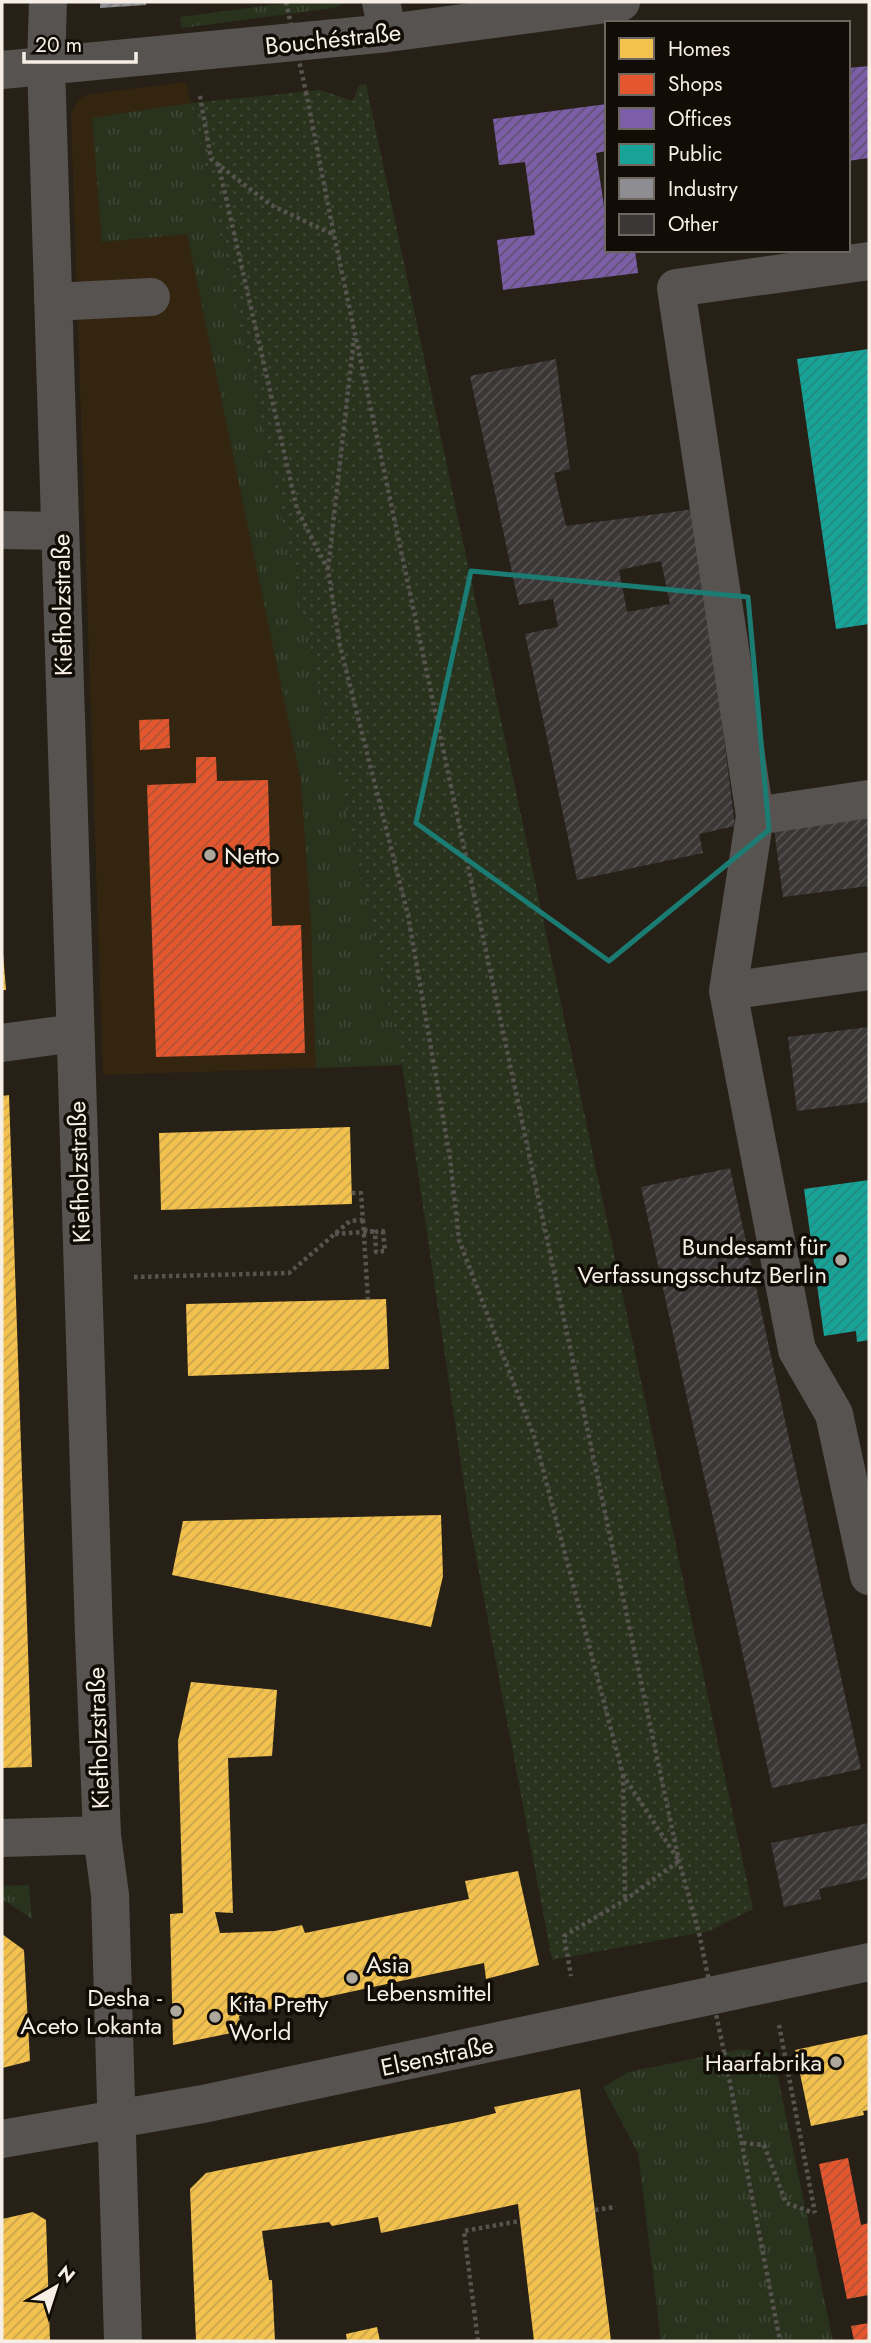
<svg xmlns="http://www.w3.org/2000/svg" width="871" height="2343" font-family="Jost,sans-serif">
	<defs>
		<pattern id="grass-tufts" width="24" height="20" patternUnits="userSpaceOnUse" patternTransform="scale(1.75)"><rect width="24" height="20" fill="#28321d"/><path d="M3 7l-1-3M5 7V3M7 7l1-3M15 17l-1-3M17 17v-4M19 17l1-3" fill="none" stroke="#3d4633"/></pattern>
		<pattern id="park-dots" width="8" height="8" patternUnits="userSpaceOnUse" patternTransform="scale(1.75)"><rect width="8" height="8" fill="#28321d"/><path d="M2 2h.1M6 6h.1" fill="none" stroke="#3d4633" stroke-width="1.8" stroke-linecap="round"/></pattern>
		<pattern id="homes-hatch" width="6" height="6" patternUnits="userSpaceOnUse" patternTransform="scale(1.75)"><rect width="6" height="6" fill="#f2c14e"/><path d="M-1 1l2-2M0 6l6-6M5 7l2-2" fill="none" stroke="#c8a34c"/></pattern>
		<pattern id="shops-hatch" width="6" height="6" patternUnits="userSpaceOnUse" patternTransform="scale(1.75)"><rect width="6" height="6" fill="#e4572e"/><path d="M-1 1l2-2M0 6l6-6M5 7l2-2" fill="none" stroke="#ae5236"/></pattern>
		<pattern id="offices-hatch" width="6" height="6" patternUnits="userSpaceOnUse" patternTransform="scale(1.75)"><rect width="6" height="6" fill="#7b5ea7"/><path d="M-1 1l2-2M0 6l6-6M5 7l2-2" fill="none" stroke="#605271"/></pattern>
		<pattern id="public-hatch" width="6" height="6" patternUnits="userSpaceOnUse" patternTransform="scale(1.75)"><rect width="6" height="6" fill="#17a398"/><path d="M-1 1l2-2M0 6l6-6M5 7l2-2" fill="none" stroke="#26887f"/></pattern>
		<pattern id="industry-hatch" width="6" height="6" patternUnits="userSpaceOnUse" patternTransform="scale(1.75)"><rect width="6" height="6" fill="#8d8d92"/><path d="M-1 1l2-2M0 6l6-6M5 7l2-2" fill="none" stroke="#767577"/></pattern>
		<pattern id="building-hatch" width="6" height="6" patternUnits="userSpaceOnUse" patternTransform="scale(1.75)"><rect width="6" height="6" fill="#3b3736"/><path d="M-1 1l2-2M0 6l6-6M5 7l2-2" fill="none" stroke="#585453"/></pattern>
	</defs>
	<rect width="100%" height="100%" fill="#272017"/>
	<path fill="#342511" d="M186 82 402 1065 103 1075 71 113 79 99 89 94Z"/>
	<path fill="url(#grass-tufts)" d="M295 2H347L334 8 181 28 180 17Z
		M191 103 402 1065 316 1068 311 924 301 781 187 234 102 242 92 118Z
		M29 1885 32 1919 2 1899V1886Z
		M741 2049 773 2053 833 2341H661L638 2153 603 2087 628 2072Z"/>
	<path fill="url(#park-dots)" d="M366 84 753 1909 709 1931 552 1960 470 1524 402 1065 191 103 320 90 353 101 359 85Z"/>
	<path fill="url(#homes-hatch)" d="M2 941 6 990H2Z
		M9 1095 32 1767 2 1768V1096Z
		M350 1127 352 1204 161 1210 159 1133Z
		M386 1299 389 1369 188 1376 186 1304Z
		M441 1515 443 1576 431 1627 172 1575 183 1521Z
		M191 1682 277 1690 272 1756 228 1758 233 1913 215 1912 220 1933 275 1931 302 1925 305 1933 469 1899 465 1881 518 1871 539 1965 486 1979 484 1963 239 2016 241 2031 173 2045 170 1914 183 1913 178 1741Z
		M2 1934 24 1950 30 2061 2 2068Z
		M869 2034V2110L863 2111 864 2115 811 2126 795 2050Z
		M580 2089 611 2341H534L518 2204 381 2233 378 2217 332 2226 329 2222 262 2231 269 2280H272L275 2341H196L190 2189 206 2173 472 2119 496 2113 494 2107Z
		M33 2212 46 2220 50 2341H2V2219Z
		M377 2327 380 2341H347L346 2334Z"/>
	<path fill="url(#shops-hatch)" d="M169 719 170 748 140 750 139 720Z
		M196 757H216L217 781 268 780 272 926 301 925 305 1053 156 1057 147 785 196 783Z
		M848 2158 861 2225 869 2223V2295L847 2299 819 2164Z
		M869 2323V2341H854L851 2326Z"/>
	<path fill="url(#offices-hatch)" d="M869 66V158L848 161V68Z
		M607 104V151L596 153 607 226V250H635L638 273 503 290 497 240 535 235 525 162 499 165 493 119Z"/>
	<path fill="url(#public-hatch)" d="M869 349V624L836 629 797 359Z
		M869 1180V1340L857 1342 856 1331 824 1336 804 1189Z"/>
	<path fill="url(#industry-hatch)" d="M100 2H146V5L100 8Z"/>
	<path fill="url(#building-hatch)" fill-rule="evenodd" d="M556 359 570 469 554 473 566 526 695 509 735 826 699 834 703 853 577 880 525 634 558 627 553 599 519 605 470 376ZM661 561 670 604 627 612 619 570Z
		M869 817V886L783 897 774 829Z
		M869 1027V1102L797 1111 788 1037Z
		M730 1168 861 1769 772 1788 641 1187Z
		M869 1823V1878L819 1889 821 1899 784 1907 771 1843Z"/>
	<g fill="none" stroke-linecap="round" stroke-linejoin="round">
		<path stroke="#57534f" stroke-width="4.5" stroke-dasharray="3.5 3.5" stroke-linecap="butt" d="M306 92 334 235 679 1861 699 1933
			M200 96 211 159 271 205 334 235
			M218 163 297 509 328 570 340 646 408 915 450 1158 459 1240 535 1439 623 1775 679 1861 625 1900 564 1936 571 1976
			M328 569 354 338
			M383 1231 385 1251 376 1252 375 1232Z
			M335 1234 376 1231
			M134 1277 289 1273 350 1221 363 1220
			M623 1775 625 1899
			M779 2025 815 2213
			M724 2052 780 2341
			M743 2143 764 2145 786 2203 814 2213
			M595 2210 616 2207
			M478 2341 464 2231 520 2221"/>
		<path stroke="#565350" stroke-width="38" d="M48 2 46 64 94 1635 102 1835 110 1895 123 2341
			M381 2 388 33
			M2 70 388 33 621 2
			M53 302 151 297
			M2 530 60 531
			M869 799 755 816 728 991 797 1350 834 1414 869 1576
			M755 816 676 288 869 261
			M728 991 869 971
			M2 1043 75 1033
			M2 1838 102 1835
			M2 2139 203 2104 869 1962"/>
		<path stroke="#57534f" stroke-width="4.5" stroke-dasharray="3.5 3.5" stroke-linecap="butt" d="M286 2 306 92
			M352 1193H361L363 1221
			M363 1220 368 1299
			M364 1230 375 1232
			M699 1933 724 2052"/>
	</g>
	<path fill="none" stroke="#1b7c74" stroke-width="5" stroke-linejoin="round" d="M471 571 748 597 769 830 609 961 416 823Z"/>
	<g fill="#aea79d" stroke="#110c06" stroke-width="2.5">
		<circle cx="210" cy="855" r="7"/>
		<circle cx="841" cy="1260" r="7"/>
		<circle cx="352" cy="1978" r="7"/>
		<circle cx="176" cy="2011" r="7"/>
		<circle cx="215" cy="2017" r="7"/>
		<circle cx="836" cy="2062" r="7"/>
	</g>
	<g text-anchor="middle" dominant-baseline="central" stroke-width="7" stroke-linejoin="round" paint-order="stroke">
		<g font-size="24" fill="#f7efe5" stroke="#110c06">
			<text transform="translate(333 39) rotate(-6)">Bouchéstraße</text>
			<text transform="translate(62 605) rotate(-91)">Kiefholzstraße</text>
			<text transform="translate(79 1172) rotate(-92)">Kiefholzstraße</text>
			<text transform="translate(98 1738) rotate(-92)">Kiefholzstraße</text>
			<text transform="translate(437 2056) rotate(-12)">Elsenstraße</text>
		</g>
		<g font-size="24" fill="#f7efe5" stroke="#110c06" text-anchor="start">
			<text x="224" y="855">Netto</text>
			<text x="827" y="1246" text-anchor="end">Bundesamt für<tspan x="827" dy="28">Verfassungsschutz Berlin</tspan></text>
			<text x="366" y="1964">Asia<tspan x="366" dy="28">Lebensmittel</tspan></text>
			<text x="162" y="1997" text-anchor="end">Desha -<tspan x="162" dy="28">Aceto Lokanta</tspan></text>
			<text x="229" y="2003">Kita Pretty<tspan x="229" dy="28">World</tspan></text>
			<text x="822" y="2062" text-anchor="end">Haarfabrika</text>
		</g>
	</g>
	<rect width="871" height="2343" fill="none" stroke="#f7efe5" stroke-width="7"/>
	<rect x="605" y="21" width="245" height="231" fill="#110c06" stroke="#6d675f" stroke-width="2"/>
	<rect x="619" y="38" width="35" height="21" fill="#f2c14e" stroke="#6d675f" stroke-width="2"/>
	<text x="668" y="56" font-size="21" fill="#f7efe5">Homes</text>
	<rect x="619" y="74" width="35" height="21" fill="#e4572e" stroke="#6d675f" stroke-width="2"/>
	<text x="668" y="91" font-size="21" fill="#f7efe5">Shops</text>
	<rect x="619" y="108" width="35" height="21" fill="#7b5ea7" stroke="#6d675f" stroke-width="2"/>
	<text x="668" y="126" font-size="21" fill="#f7efe5">Offices</text>
	<rect x="619" y="144" width="35" height="21" fill="#17a398" stroke="#6d675f" stroke-width="2"/>
	<text x="668" y="161" font-size="21" fill="#f7efe5">Public</text>
	<rect x="619" y="178" width="35" height="21" fill="#8d8d92" stroke="#6d675f" stroke-width="2"/>
	<text x="668" y="196" font-size="21" fill="#f7efe5">Industry</text>
	<rect x="619" y="214" width="35" height="21" fill="#3b3736" stroke="#6d675f" stroke-width="2"/>
	<text x="668" y="231" font-size="21" fill="#f7efe5">Other</text>
	<g transform="translate(56 2287) rotate(39)" stroke="#110c06" stroke-width="5" paint-order="stroke">
	<path d="M0-5L12 26L0 18L-12 26Z" fill="#f7efe5"/>
	<text y="-10" font-size="19" font-weight="bold" text-anchor="middle" fill="#f7efe5">N</text>
	</g>
	<path d="M24 52v10h112v-10" fill="none" stroke="#f7efe5" stroke-width="3.5"/>
	<text x="35" y="52" font-size="21" fill="#f7efe5" stroke="#110c06" stroke-width="5" paint-order="stroke">20 m</text>
</svg>
